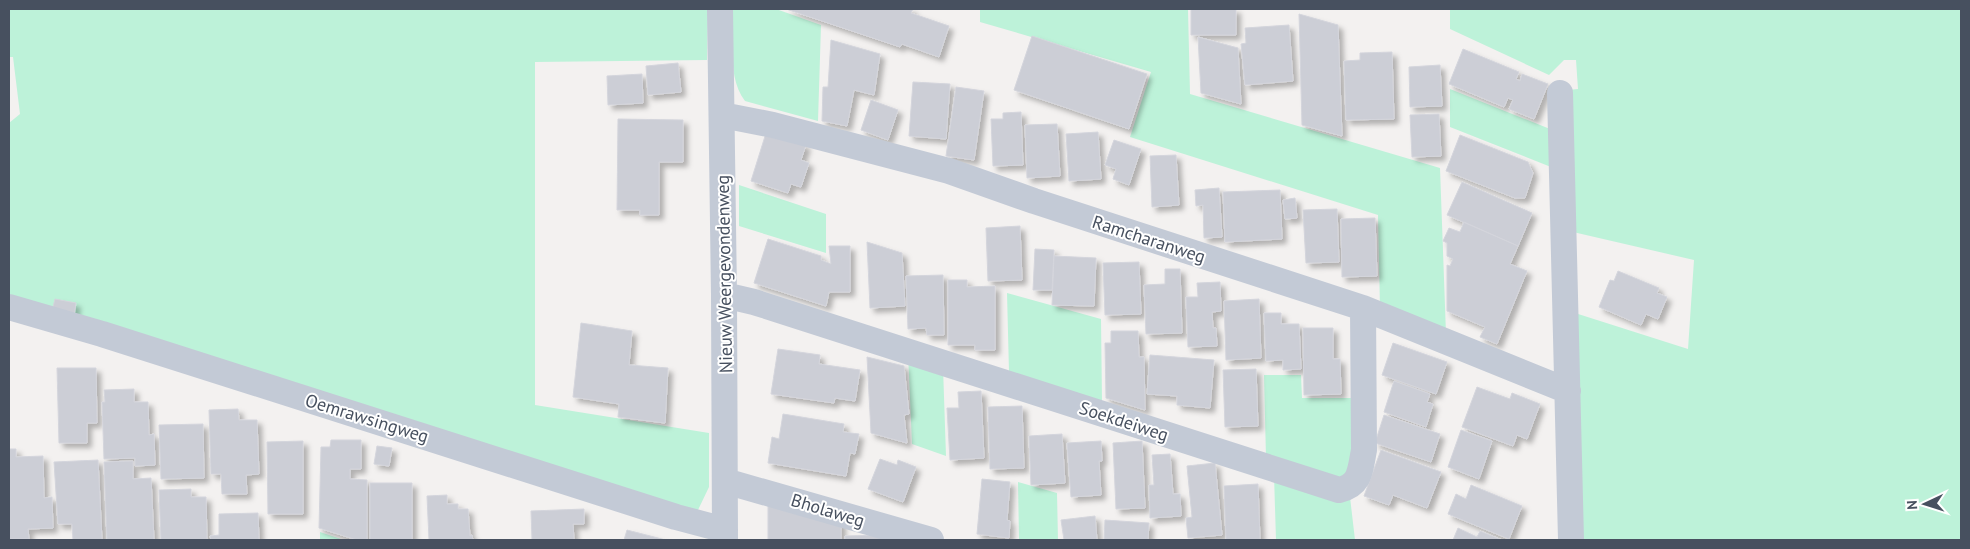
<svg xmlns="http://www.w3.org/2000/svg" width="1970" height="549" font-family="'PT Sans',sans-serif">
	<defs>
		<filter id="shadow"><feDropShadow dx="4.5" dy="4.5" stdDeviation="2.5" flood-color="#0004"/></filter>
	</defs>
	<rect width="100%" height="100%" fill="#f3f1f0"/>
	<path fill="#bdf2d9" d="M9 9H708L707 60 535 62V405L709 433V487L698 510 688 512 9 296V123L20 114 13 57H9Z
		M733 9H776L821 25 818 121 745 101C727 78 733 37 733 9Z
		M980 9H1188L1190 94 1440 168 1446 334 1380 308 1378 215 1130 137 1151 72 980 22Z
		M1450 9H1961V540H1580L1575 313 1688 349 1694 260 1573 232 1568 90 1578 89 1576 60H1564L1549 75 1450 29Z
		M1450 89 1555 131 1556 169 1450 127Z
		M739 185 826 214V253L739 226Z
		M1007 293 1101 319 1102 403 1009 372Z
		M908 353 943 367 946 456 912 444Z
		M1264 375H1301L1302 398H1356L1357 440 1344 479 1266 458Z
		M1274 475 1350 497 1355 540H1276Z
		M1018 482 1057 493 1058 540H1019Z
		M320 532 344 540H320Z"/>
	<path fill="#ccced6" stroke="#d4d5dc" filter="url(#shadow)" d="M786 9H913L911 13 949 26 939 57 902 44 900 47Z
		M1191 9H1236V35H1191Z
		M1299 14 1338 25 1342 136 1302 125Z
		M1289 25 1293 81 1245 85 1241 44 1246 43 1245 28Z
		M1032 36 1147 74 1129 129 1014 90Z
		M1198 37 1238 48 1241 104 1201 93Z
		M831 40 880 54 874 95 854 90 847 126 822 121 823 87H828Z
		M1463 49 1519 72 1516 79 1520 81 1522 74 1548 84 1534 119 1509 109 1513 100 1508 98 1504 107 1449 84Z
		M1392 52 1394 119 1346 120 1344 61 1360 60V53Z
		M678 63 681 92 648 95 646 66Z
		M1440 65 1442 106 1410 107 1409 67Z
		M642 74 643 103 608 105 607 76Z
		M913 82 950 84 946 139 909 136Z
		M956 87 984 91 974 160 946 156Z
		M871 100 898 110 888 140 861 130Z
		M1021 112 1023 165 993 166 991 119H1003V113Z
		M1439 114 1441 156 1412 157 1410 115Z
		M618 119 683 120V162H659V215H640V210H617Z
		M1057 124 1060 176 1027 178 1025 125Z
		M1098 132 1101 179 1069 181 1066 134Z
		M766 133 806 145 801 160 809 163 801 187 791 184 788 193 751 181Z
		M1460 135 1528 162 1533 173 1525 198H1515L1446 171Z
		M1114 140 1141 149 1129 185 1113 179 1116 169 1105 165Z
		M1176 155 1179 205 1152 207 1150 156Z
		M1462 182 1532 213 1518 246 1447 215Z
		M1219 188 1222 237 1204 238 1203 205 1196 206 1195 190Z
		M1280 190 1282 239 1225 242 1223 192Z
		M1295 198 1297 218 1285 219 1283 200Z
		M1337 209 1339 262 1306 263 1303 210Z
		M1375 218 1377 276 1342 277 1341 219Z
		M1464 222 1518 246 1510 264 1527 271 1497 344 1480 337 1485 327 1447 311V265L1450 266 1453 259 1447 256V243L1443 241 1449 228 1460 232Z
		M1020 226 1022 280 988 281 986 228Z
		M768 239 821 256V260L831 264 829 246H850V292H829L826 306 754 283Z
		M867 242 902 253 905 306 870 308Z
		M1035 249 1054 250 1052 290H1033Z
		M1054 256 1096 258 1094 306 1052 305Z
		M1139 262 1141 314 1105 315 1103 263Z
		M1165 269H1180L1182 333 1146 334 1144 285 1165 284Z
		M1618 271 1659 288 1657 293 1667 297 1658 319 1646 314 1641 325 1599 307 1610 280 1614 281Z
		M943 275 944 335H927L926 328 908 329 906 276Z
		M948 280H967V287L995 286V350H975V345H948Z
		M1220 282 1221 311 1212 312 1213 328H1216L1217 346 1188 347 1186 297H1198L1197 283Z
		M55 299 76 303 74 316 52 311Z
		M1259 299 1261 358 1226 360 1224 301Z
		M1264 313H1281V324H1299L1301 369 1283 370V360L1266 361Z
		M581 323 632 331 629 365 668 368 665 423 618 417 619 404 573 397Z
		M1303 328H1333V359H1340L1341 394 1304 395Z
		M1111 331H1138L1139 357H1144L1145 410 1106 398 1105 343H1111Z
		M1393 343 1447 362 1436 394 1382 375Z
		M778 349 820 355 819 364 860 370 855 401 835 398 834 403 771 394Z
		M1150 355 1214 360 1210 408 1177 405V396L1147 394Z
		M867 357 904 366 909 414 904 415 907 443 871 433Z
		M57 368H96L97 423H87V443H59Z
		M1256 369 1258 426 1225 427 1223 370Z
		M1394 381 1430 394 1427 402 1433 404 1426 427 1384 412Z
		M1477 387 1510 399 1512 393 1540 404 1527 439 1517 435 1513 446 1462 427Z
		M134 389V402H148L149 435 154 434 155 465 135 466V458L104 459 102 402H105L104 390Z
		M981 391 984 458 950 460 947 408H959L958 392Z
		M1022 406 1024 468 990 469 988 407Z
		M238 409 239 420H257L259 474 246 475 247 494H222L221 474H211L209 410Z
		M783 414 844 424 843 432 859 434 855 454 850 453 846 476 768 463 772 437 779 439Z
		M1384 415 1440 434 1431 462 1375 443Z
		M203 424 204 478 161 479 159 425Z
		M1461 430 1492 441 1479 479 1448 467Z
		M1062 434 1065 483 1031 485 1029 436Z
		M331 440H361V469H350V479L367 480V540H357L319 528 321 447H330Z
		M303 441V514H268L267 442Z
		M1101 441 1102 461H1099L1101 495 1071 497 1067 443Z
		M1142 441 1145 508 1116 509 1113 443Z
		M377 446 392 448 389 466 374 464Z
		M9 449H16V457L43 456 44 498 52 497 53 528 28 529 29 539H9Z
		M1381 450 1441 472 1427 508 1393 495 1389 505 1364 496Z
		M1170 454 1173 494H1180L1181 516 1150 518 1149 485H1154L1152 455Z
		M880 459 897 465 898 460 916 467 903 502 868 489Z
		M98 460 102 540H73L72 524H58L54 462Z
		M133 461V479L151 478 154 540H107L104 462Z
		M1215 463 1222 535 1188 538 1186 518 1192 517 1187 466Z
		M982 479 1010 482 1007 520 1010 521 1009 538 977 534Z
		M370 483H412V540H370Z
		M1258 484 1260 540H1226L1224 486Z
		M1471 485 1522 506 1509 539 1448 514 1456 494 1466 499Z
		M191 489V497H206L207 540H161L159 490Z
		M447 495V504H458V509H468L470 536 472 535 473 540H429L427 496Z
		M768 498 841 521V540H768Z
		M584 509V524H573L574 540H532L531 511Z
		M258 513 259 540H211L210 536 219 535V514Z
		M1095 516 1097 540H1064L1061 520Z
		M1105 520 1149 523 1148 540H1104Z
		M1458 528 1477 537 1480 531 1502 540H1453Z
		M627 530 666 540H624Z
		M882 535V540H845V536Z"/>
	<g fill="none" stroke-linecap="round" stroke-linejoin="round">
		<path stroke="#c3cad6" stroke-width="26" d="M720 9 724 295 725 540
			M1560 93 1571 540
			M722 115 773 125 949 171 1034 201 1363 308 1568 391
			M724 295 754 302 1339 490C1361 485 1360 470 1364 450L1363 308
			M9 307 102 334 676 517 725 530
			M725 481 931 540"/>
	</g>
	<g text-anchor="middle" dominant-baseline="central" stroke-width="4" stroke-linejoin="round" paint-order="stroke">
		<g font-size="18" fill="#47505f" stroke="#fff">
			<text transform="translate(1149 239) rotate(18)">Ramcharanweg</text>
			<text transform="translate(724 274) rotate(-91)">Nieuw Weergevondenweg</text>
			<text transform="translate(367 418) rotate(17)">Oemrawsingweg</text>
			<text transform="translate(1124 421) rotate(18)">Soekdeiweg</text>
			<text transform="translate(828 510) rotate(17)">Bholaweg</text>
		</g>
	</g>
	<rect width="1970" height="549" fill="none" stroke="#47505f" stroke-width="20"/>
	<g transform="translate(1925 504) rotate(266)" stroke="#ffffff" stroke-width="4" paint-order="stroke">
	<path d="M0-4L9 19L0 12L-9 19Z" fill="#47505f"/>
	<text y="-8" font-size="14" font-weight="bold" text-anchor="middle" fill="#47505f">N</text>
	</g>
</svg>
